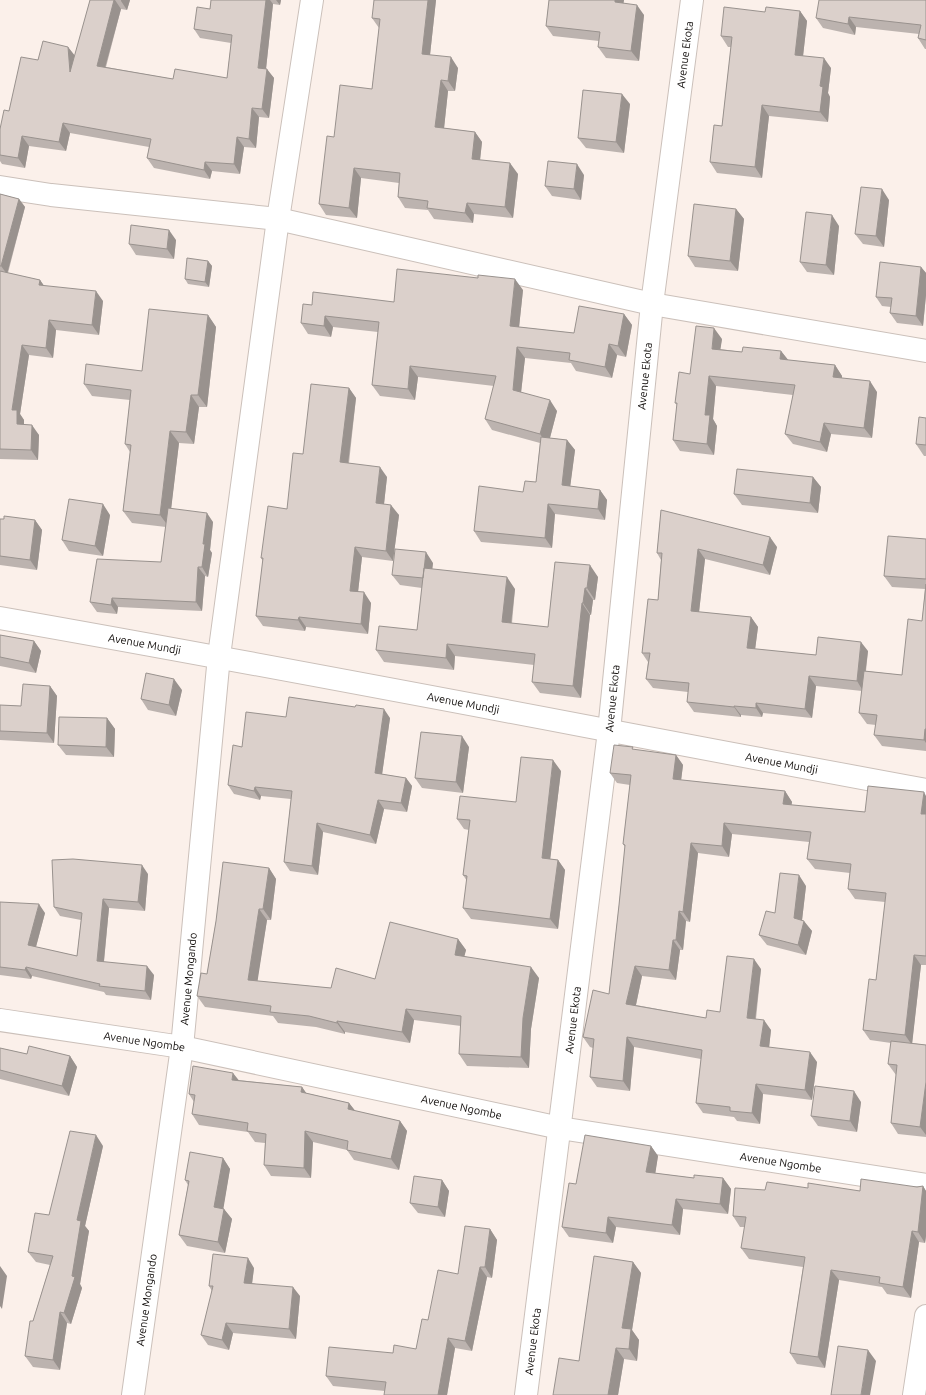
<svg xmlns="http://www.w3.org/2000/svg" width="926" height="1395" font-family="Ubuntu,sans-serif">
	<rect width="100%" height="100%" fill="#fbf0ea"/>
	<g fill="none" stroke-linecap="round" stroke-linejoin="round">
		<defs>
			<g id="minor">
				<path d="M0 187 51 195 278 219 652 304 926 351"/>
				<path id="s1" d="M0 1020 182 1047 560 1128 926 1185"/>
				<path id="s2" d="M133 1395 182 1047 219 656 278 219 312 0"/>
				<path id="s3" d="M526 1395 609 731 652 304 692 0"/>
				<path d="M914 1395 926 1316"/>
			</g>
			<g id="tertiary">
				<path id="s4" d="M0 618C309 672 617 733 926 790"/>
			</g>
		</defs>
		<use href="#minor" stroke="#cbc0ba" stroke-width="24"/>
		<use href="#tertiary" stroke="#cbc0ba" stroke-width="24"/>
		<use href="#minor" stroke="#fff" stroke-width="22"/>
		<use href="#tertiary" stroke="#fff" stroke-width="22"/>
	</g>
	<path fill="#bcb3af" d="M90 0H130L127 10 121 9 106 67 173 79 227 78 231 43 200 38 194 29 210 9 211 0H281L280 5 273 4 266 69 274 78 269 118 259 117 256 148 244 147 240 174 212 171 210 179 154 168 147 158 149 147 70 133 66 151 29 146 25 168 2 164 0 161V129L9 111 38 60 68 47 75 56Z
		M436 0 430 55 458 68 455 91H448L444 128 475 132 482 142 480 160 518 174 513 218 474 214 473 223 434 219 428 210 405 208 398 197 399 183 361 178 357 218 326 215 319 204 334 137 372 89 379 28 372 18Z
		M549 0H624L623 3 644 15 639 61 606 58 598 47 599 41 553 36 546 26Z
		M926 0V49H925L918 38 919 34 856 27 855 35 823 28 816 18Z
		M800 11 807 21 803 56 831 68 828 93 830 97 828 122 769 116 762 178 717 173 710 162 722 126 731 47H728L721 36 765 12Z
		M630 104 624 153 586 148 578 138Z
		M584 175 581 200 552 196 545 186Z
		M0 194 19 199 25 207 8 273 40 280 44 286 103 301 99 335 56 330 53 358 29 355 20 414 24 420V424L39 435 38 460 0 459Z
		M889 200 884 247 863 244 855 234Z
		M736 209 744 219 738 271 695 267 688 256Z
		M839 226 834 275 807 272 800 262Z
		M176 240 174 259 136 255 129 244Z
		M208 261 212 266 209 287 188 284 185 279Z
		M921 267 926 273V295L923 326 897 323 890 313 891 307 882 306 876 297Z
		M523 290 519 327 574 333 624 314 632 325 626 357 617 355 612 378 576 371 571 363 525 358 521 393 557 411 550 438 567 440 575 450 570 486 600 490 607 500 605 520 555 514 552 548 481 542 474 531 536 482 540 443 492 430 485 419 494 386 418 377 415 400 380 396 372 385 378 332 333 327 331 337 308 334 301 323 312 305 394 302Z
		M208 315 216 327 207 407H199L194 444 179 443 171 508 213 522 210 550 212 553 208 577 205 576 202 611 118 607 117 614 97 612 90 602 161 562 166 527 132 523 123 511 130 452 125 444 130 400 92 396 84 384 142 371Z
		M722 339 720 349 742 352 781 351 788 360 835 365 842 376V378L877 392 872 438 831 434 827 452 793 444 785 434 793 395 716 386 713 419 717 426 714 455 680 451 673 440 677 405 675 403 690 374Z
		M349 388 356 398 349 463 387 477 384 504 399 515 393 561 362 557 358 592 371 603 368 634 306 627 305 631 263 626 256 616 263 561 261 558 287 509 303 454Z
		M926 418V456H924L916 444Z
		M813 477 821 487 818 513 742 505 734 494Z
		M661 510 777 547 770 575 705 559 699 612 751 617 758 627 755 649 816 655 868 651 866 671 902 675 922 621 925 589 892 587 884 576 926 539V751L882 746 874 735 876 725 867 724 859 713 862 691 816 686 812 718 763 713 762 717 741 715V717L694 712 687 702 688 692 653 688 646 679 648 662 642 653 658 600 661 560 657 553Z
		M110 515 103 556 69 551 62 540Z
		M0 519 35 520 42 530 37 570 0 565Z
		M555 562 598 577 595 600H593L591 615H590L581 698 540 693 532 682 534 665 455 656 454 670 384 662 376 650 417 630 422 588 400 585 392 575 433 563 432 569 515 589 512 623 548 627Z
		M0 635 34 641 41 651 36 673 0 666Z
		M50 686 57 696 54 743 0 740V705L21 706Z
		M182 690 176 716 148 710 141 699Z
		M286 717 390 718 382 774 406 778 412 786 407 812 384 809 376 844 323 832 318 875 290 871 284 862 291 799 261 796 260 800 234 794 228 785 242 747Z
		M107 718 115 729 114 757 66 755 58 745Z
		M469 747 463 793 422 788 415 778Z
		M634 750 676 755 683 765 681 780 785 791 792 802 791 805 865 812 926 796V965H921L912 1043 926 1045V1137L898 1134 891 1123 896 1075 888 1064 891 1043 870 1040 863 1030 876 980 885 902 855 899 848 889 850 873 815 869 807 859 809 842 732 834 729 857 698 853 690 922 686 921 683 950H680L676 980 642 976 636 1005 706 1018 720 1012 761 969 756 1019 771 1030 769 1047 817 1062 812 1100 763 1094 760 1124 737 1121 734 1117 703 1113 696 1103 701 1059 634 1047 630 1091 597 1087 590 1077 593 1048 590 1047 583 1037 609 994 619 905 625 847 623 844 630 785 617 783 610 773Z
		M561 771 550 859 558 860 565 870 558 929 471 919 463 908 467 881 463 875 469 830 464 829 457 819 516 802Z
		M269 868 276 879 271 920H267L257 981 331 988 375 979 458 939 466 950 464 956 539 978 531 1029 529 1068 467 1066 459 1054 461 1026 414 1020 410 1043 345 1032V1034L316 1027 278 1023 273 1016 205 1007 197 996 207 974 216 921Z
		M148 874 145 911 109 908 104 962 154 975 151 1000 106 995 104 992 32 976 31 979 0 975V902L45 913 36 947 77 956 81 920 60 916 54 907Z
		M806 886 802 920 812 931 806 955 767 945 759 935 775 913Z
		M0 1048 27 1054 70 1056 77 1067 69 1096 0 1079Z
		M238 1080 302 1087 306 1093 349 1103 355 1111 400 1121 407 1131 399 1170 354 1160 347 1150 313 1142 311 1178 271 1176 264 1165 265 1143 255 1142 248 1132 199 1125 192 1114 194 1102 189 1094Z
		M861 1102 857 1132 818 1126 811 1116Z
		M103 1146 85 1226 89 1231 80 1284 82 1288 71 1324 67 1323 60 1370 33 1367 25 1356 33 1321 50 1265 36 1262 28 1252 49 1215Z
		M651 1146 658 1156 655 1173 694 1178H723L731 1189 728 1214 683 1209 680 1235 616 1227 613 1243 569 1237 562 1227 576 1184Z
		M223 1158 230 1169 223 1208 232 1219 225 1253 187 1246 179 1235 188 1185 185 1180Z
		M442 1180 449 1191 445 1217 418 1213 410 1203Z
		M923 1186 926 1191V1236L925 1243 919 1242 911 1298 887 1294 882 1287 839 1280 825 1368 797 1364 790 1353 803 1267 749 1259 741 1248 745 1227H740L733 1216 765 1190 808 1188 860 1191Z
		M490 1229 497 1240 492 1278 487 1277 472 1351 455 1348 447 1395H384L385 1391 333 1386 326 1376 393 1353 416 1349 428 1320 458 1274Z
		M633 1262 641 1273 632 1330 639 1340 637 1361 624 1359 618 1395H553L579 1361Z
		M254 1268 252 1283 300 1296 296 1339 233 1333 229 1350 208 1345 201 1335 212 1291 209 1286Z"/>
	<path fill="#99928e" d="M114 0H115L121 9 103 75 97 66Z
		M121 0H130L127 10 121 1Z
		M266 0H270L273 4 265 78 258 68Z
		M276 0H281L280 5Z
		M428 0H436L429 64 422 54Z
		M615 0H624L622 13 615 2Z
		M637 5 644 15 639 61 631 51Z
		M800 11 807 21 802 65 795 55Z
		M849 17 856 27 855 35 848 24Z
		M68 47 75 56 70 72Z
		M451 57 458 68 455 91 448 81Z
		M824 58 831 68 828 93 830 97 828 122 820 112V86Z
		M267 69 274 78 269 118 262 109Z
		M441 80 448 91 443 138 435 127Z
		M622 94 630 104 624 153 616 142Z
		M762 105 769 116 762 178 755 167Z
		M252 108 259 117 256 148 249 139Z
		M63 123 70 133 66 151 59 142Z
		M475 132 482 142 479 169 472 159Z
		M22 136 29 146 25 168 18 158Z
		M237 137 244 147 240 174 234 164Z
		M205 162 212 171 210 179 204 170Z
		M510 163 518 174 513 218 505 207Z
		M577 164 584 175 581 200 574 189Z
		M354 168 361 178 357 218 349 208Z
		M882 189 889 200 884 247 876 236Z
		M19 199 25 207 7 274 1 266Z
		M467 203 474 214 473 223 465 213Z
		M736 209 744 219 738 271 730 261Z
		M832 215 839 226 834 275 826 265Z
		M169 230 176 240 174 259 167 249Z
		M208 261 212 266 209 287 205 282Z
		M921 267 926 273V295L923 326 916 316Z
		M515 279 523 290 518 337 510 326Z
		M40 280 47 290 39 285Z
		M96 291 103 301 99 335 92 325Z
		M624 314 632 325 626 357 618 346Z
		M208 315 216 327 207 407 198 395Z
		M325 316 333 327 331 337 324 326Z
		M49 320 56 330 53 358 46 348Z
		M714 328 722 339 719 359 712 349Z
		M609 344 617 355 612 378 605 367Z
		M22 345 29 355 20 414 24 420V434L17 424 12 410Z
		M517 347 525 358 520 401 513 390Z
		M781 351 789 361 780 359Z
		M835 365 842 376 841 388 833 377Z
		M410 366 418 377 415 400 408 389Z
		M709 376 716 386 713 419 717 426 714 455 707 444 705 415Z
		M870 381 877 392 872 438 864 428Z
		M349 388 356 398 347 472 340 462Z
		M191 395 199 407 194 444 186 432Z
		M550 400 557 411 548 445 540 434Z
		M824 423 831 434 827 452 820 442Z
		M32 425 39 435 38 460 31 450Z
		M170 431 179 443 169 527 160 515Z
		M567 440 575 450 569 496 562 485Z
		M380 467 387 477 383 513 376 503Z
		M813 477 821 487 818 513 810 503Z
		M600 490 607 500 605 520 598 509Z
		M103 504 110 515 103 556 95 546Z
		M548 504 555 514 552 548 545 538Z
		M391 505 399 515 393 561 386 551Z
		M207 513 213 522 210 550 212 553 208 577 202 567 203 544Z
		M35 520 42 530 37 570 30 560Z
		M770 537 777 547 770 575 763 565Z
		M355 547 362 557 357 601 350 591Z
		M698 549 705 559 698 621 691 611Z
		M426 552 433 563 430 589 423 578Z
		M590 565 598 577 595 600 587 588Z
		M198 567 205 576 202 611 196 602Z
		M507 577 515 589 510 633 502 622Z
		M585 588 593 600 591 615 583 603Z
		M364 592 371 603 368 634 361 624Z
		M112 598 118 607 117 614 111 605Z
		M582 603 590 615 581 698 573 686Z
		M299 617 306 627 305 631 298 620Z
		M751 617 758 627 754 658 747 648Z
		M34 641 41 651 36 673 29 663Z
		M861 642 868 651 863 691 857 681Z
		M447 644 455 656 454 670 446 658Z
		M809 676 816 686 812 718 805 709Z
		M174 679 182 690 176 716 169 705Z
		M50 686 57 696 54 743 47 733Z
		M756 703 763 713 762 717 756 708Z
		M734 706 741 715V717L734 707Z
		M384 709 390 718 381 782 375 773Z
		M107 718 115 729 114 757 106 747Z
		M925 729 926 730V743L924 740Z
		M462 736 469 747 463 793 456 782Z
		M676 755 683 765 680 789 673 779Z
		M553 760 561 771 549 869 542 858Z
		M406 778 412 786 407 812 401 803Z
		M255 787 261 796 260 800 254 791Z
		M785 791 792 802 790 814 783 804Z
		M924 792 926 796V820L921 814Z
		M378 800 384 809 376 844 370 835Z
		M317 823 323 832 318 875 312 866Z
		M724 823 732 834 729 857 722 846Z
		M691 843 698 853 690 922 683 912Z
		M558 860 565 870 558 929 550 919Z
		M142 865 148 874 145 911 138 902Z
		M269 868 276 879 271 920 263 909Z
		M799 875 806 886 801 929 794 918Z
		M103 899 109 908 103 970 97 961Z
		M39 904 45 913 34 954 28 945Z
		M259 909 267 920 256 991 248 980Z
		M679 911 686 921 683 950 676 940Z
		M804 921 812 931 806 955 798 945Z
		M458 939 466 950 462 966 455 955Z
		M673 940 680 950 676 980 669 970Z
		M914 955 921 965 912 1045 905 1035Z
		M754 959 761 969 754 1029 747 1018Z
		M147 966 154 975 151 1000 145 991Z
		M635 966 642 976 634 1014 626 1004Z
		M26 967 32 976 31 979 25 970Z
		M531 967 539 978 531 1029 529 1068 521 1057 523 1018Z
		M406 1009 414 1020 410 1043 402 1032Z
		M764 1020 771 1030 768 1057 760 1046Z
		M337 1021 345 1032V1034L337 1023Z
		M627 1037 634 1047 630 1091 623 1081Z
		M810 1052 817 1062 812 1100 805 1090Z
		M70 1056 77 1067 69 1096 62 1086Z
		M233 1073 241 1083 232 1080Z
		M926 1082V1135L920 1127Z
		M756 1084 763 1094 760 1124 752 1113Z
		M302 1087 309 1097 301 1092Z
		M854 1091 861 1102 857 1132 850 1121Z
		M349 1103 357 1113 348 1109Z
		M400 1121 407 1131 399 1170 391 1159Z
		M305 1131 313 1142 311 1178 304 1168Z
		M96 1135 103 1146 85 1226 89 1231 80 1284 82 1288 71 1324 64 1313 72 1276 77 1220Z
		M651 1146 658 1156 654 1182 646 1172Z
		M223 1158 230 1169 222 1217 214 1207Z
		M723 1178 731 1189 728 1214 720 1204Z
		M442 1180 449 1191 445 1217 438 1207Z
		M923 1186 926 1191V1236L925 1243 918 1232Z
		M676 1199 683 1209 680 1235 672 1225Z
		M224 1209 232 1219 225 1253 218 1242Z
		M608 1217 616 1227 613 1243 606 1233Z
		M490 1229 497 1240 492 1278 485 1267Z
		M912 1231 919 1242 911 1298 903 1287Z
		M248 1258 254 1268 251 1292 244 1283Z
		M633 1262 641 1273 632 1330 639 1340 637 1361 629 1349 622 1328Z
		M0 1266 7 1276 2 1309 0 1306Z
		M480 1267 487 1277 472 1351 465 1341Z
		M831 1270 839 1280 825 1368 818 1357Z
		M293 1287 300 1296 296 1339 289 1329Z
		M60 1312 67 1323 60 1370 53 1360Z
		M226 1323 233 1333 229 1350 222 1340Z
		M448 1338 455 1348 447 1395H438Z
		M616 1348 624 1359 618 1395H608Z
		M868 1350 876 1361 870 1395H861Z"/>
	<path fill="#dbd0cb" stroke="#99928e" d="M90 0H114L97 66 173 79 175 69 227 78 232 35 194 29 197 7 210 9 211 0H266L258 68 267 69 262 109 252 108 249 139 237 137 234 164 205 162 204 170 147 158 151 139 63 123 59 142 22 136 18 158 0 155V129L4 110 9 111 21 57 38 60 43 41 68 47 70 72Z
		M374 0H428L422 54 451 57 448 81 441 80 435 127 475 132 472 159 510 163 505 207 467 203 465 213 427 208 428 201 398 197 400 173 354 168 349 208 319 204 327 136 334 137 340 85 372 89 380 19 372 18Z
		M549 0H615V2L637 5 631 51 598 47 600 32 546 26Z
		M819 0H926V40L918 38 921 25 849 17 848 24 816 18Z
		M724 7 765 12 766 7 800 11 795 55 824 58 820 86 823 87 820 112 762 105 755 167 710 162 714 125 722 126 732 37 721 36Z
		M583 90 622 94 616 142 578 138Z
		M548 161 577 164 574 189 545 186Z
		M861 187 882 189 876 236 855 234Z
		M0 194 19 199 1 266H0Z
		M694 204 736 209 730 261 688 256Z
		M806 212 832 215 826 265 800 262Z
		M131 225 169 230 167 249 129 244Z
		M187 258 208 261 205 282 185 279Z
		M880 262 921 267 916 316 890 313 892 298 876 297Z
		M397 269 478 278V275L515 279 510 326 574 333 579 306 624 314 618 346 609 344 605 367 569 360 570 353 517 347 513 390 550 400 540 434 485 419 496 376 410 366 408 389 372 385 379 322 325 316 324 326 301 323 303 304 312 305 313 292 394 302Z
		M0 271 40 280 39 285 96 291 92 325 49 320 46 348 22 345 12 410H17V424L32 425 31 450 0 449Z
		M149 309 208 315 198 395H191L186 432 170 431 160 515 123 511 131 445 125 444 131 390 84 384 86 364 142 371Z
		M696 326 714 328 712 349 742 352 743 347 781 351 780 359 835 365 833 377 870 381 864 428 824 423 820 442 785 434 795 385 709 376 705 415H710L707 444 673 440 677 403H675L679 372 690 374Z
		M311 384 349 388 340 462 380 467 376 503 391 505 386 551 355 547 350 591 364 592 361 624 299 617 298 620 256 616 263 558H261L268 506 287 509 293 453 303 454Z
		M919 417 926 418V445L916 444Z
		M541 437 567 440 562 485 600 490 598 509 548 504 545 538 474 531 479 486 523 492 525 481 536 482Z
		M737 469 813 477 810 503 734 494Z
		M69 499 103 504 95 546 62 540Z
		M168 508 207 513 203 544H205L202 567H198L196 602 112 598 111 605 90 602 97 559 161 562Z
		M661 510 770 537 763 565 698 549 691 611 751 617 747 648 816 655 818 637 861 642 857 681 809 676 805 709 756 703V708L734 706V707L687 702 689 683 646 679 650 653H642L648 599 658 600 662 553H657Z
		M4 516 35 520 30 560 0 556V519H4Z
		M888 536 926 539V579L884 576Z
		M395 549 426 552 423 578 392 575Z
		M555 562 590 565 587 588H585L583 603H582L573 686 532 682 535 654 447 644 446 658 376 650 379 626 417 630 424 568 507 577 502 622 548 627Z
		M926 584V729H925L924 740 874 735 877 715 859 713 864 671 902 675 908 619 922 621Z
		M0 635 34 641 29 663 0 657Z
		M146 673 174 679 169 705 141 699Z
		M23 684 50 686 47 733 0 731V705L21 706Z
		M289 697 355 707 356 705 384 709 375 773 406 778 401 803 378 800 370 835 317 823 312 866 284 862 292 791 255 787 254 791 228 785 233 745 242 747 246 712 286 717Z
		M59 717 107 718 106 747 58 745Z
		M421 732 462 736 456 782 415 778Z
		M614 745 633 747 632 749 676 755 673 779 785 791 783 804 865 812 868 786 924 792 921 814H926V956L914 955 905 1035 863 1030 869 979 876 980 886 893 848 889 851 864 807 859 811 832 724 823 722 846 691 843 683 912 679 911 676 940H673L669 970 635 966 626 1004 706 1018 707 1010 720 1012 727 956 754 959 747 1018 764 1020 760 1046 810 1052 805 1090 756 1084 752 1113 730 1111V1107L696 1103 702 1050 627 1037 623 1081 590 1077 594 1039 583 1037 593 990 609 994 619 905 625 845 623 844 631 775 610 773Z
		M521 757 553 760 542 858 558 860 550 919 463 908 467 876 463 875 470 820 457 819 460 796 516 802Z
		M73 859 142 865 138 902 103 899 97 961 147 966 145 991 99 986 100 984 26 967 25 970 0 967V902L39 904 28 945 77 956 82 913 54 907 52 860Z
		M223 862 269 868 263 909H259L248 980 331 988 336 968 375 979 390 922 458 939 455 955 531 967 523 1018 521 1057 459 1054 461 1016 406 1009 402 1032 337 1021V1023L309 1016 270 1012 271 1006 197 996 201 973 207 974 216 921Z
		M780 873 799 875 794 918 804 921 798 945 759 935 766 911 775 913Z
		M891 1041 926 1045V1082L920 1127 891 1123 897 1065 888 1064Z
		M29 1046 70 1056 62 1086 0 1070V1048L27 1054Z
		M193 1066 233 1073 232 1080 302 1087 301 1092 349 1103 348 1109 400 1121 391 1159 347 1150 348 1141 305 1131 304 1168 264 1165 266 1134 247 1131 248 1123 192 1114 195 1095 189 1094Z
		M815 1086 854 1091 850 1121 811 1116Z
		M70 1131 96 1135 77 1220 81 1221 72 1276 75 1277 64 1313 60 1312 53 1360 25 1356 30 1321H33L53 1256 28 1252 35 1213 49 1215Z
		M585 1135 651 1146 646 1172 694 1178V1175L723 1178 720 1204 676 1199 672 1225 608 1217 606 1233 562 1227 569 1183 576 1184Z
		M190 1152 223 1158 214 1207 224 1209 218 1242 179 1235 189 1181 185 1180Z
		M414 1176 442 1180 438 1207 410 1203Z
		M861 1179 917 1187 923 1186 918 1232 912 1231 903 1287 879 1283 880 1277 831 1270 818 1357 790 1353 805 1257 741 1248 746 1217 733 1216 735 1188 765 1190 767 1182 808 1188V1183L860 1191Z
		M465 1226 490 1229 485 1267H480L465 1341 448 1338 438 1395H384L386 1382 326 1376 329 1347 393 1353 394 1345 416 1349 422 1319 428 1320 438 1270 458 1274Z
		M213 1254 248 1258 244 1283 293 1287 289 1329 226 1323 222 1340 201 1335 213 1286H209Z
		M594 1256 633 1262 622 1328 631 1329 629 1349 616 1348 608 1395H553L559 1358 579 1361Z
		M838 1346 868 1350 861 1395H831Z"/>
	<g text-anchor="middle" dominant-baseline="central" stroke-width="3" stroke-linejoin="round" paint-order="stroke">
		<g font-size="11" fill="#110d0b" stroke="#fff">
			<text stroke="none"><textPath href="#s3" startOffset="1350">Avenue Ekota</textPath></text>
			<text stroke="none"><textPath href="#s3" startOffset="1026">Avenue Ekota</textPath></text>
			<text stroke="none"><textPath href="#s4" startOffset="147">Avenue Mundji</textPath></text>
			<text stroke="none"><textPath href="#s3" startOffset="702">Avenue Ekota</textPath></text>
			<text stroke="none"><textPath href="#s4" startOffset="471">Avenue Mundji</textPath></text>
			<text stroke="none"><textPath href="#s4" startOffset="795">Avenue Mundji</textPath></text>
			<text stroke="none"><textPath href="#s2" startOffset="420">Avenue Mongando</textPath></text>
			<text stroke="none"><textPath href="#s3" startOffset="378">Avenue Ekota</textPath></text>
			<text stroke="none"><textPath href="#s1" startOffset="146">Avenue Ngombe</textPath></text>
			<text stroke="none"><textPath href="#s1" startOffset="470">Avenue Ngombe</textPath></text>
			<text stroke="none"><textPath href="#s1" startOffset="794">Avenue Ngombe</textPath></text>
			<text stroke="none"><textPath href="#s2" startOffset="96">Avenue Mongando</textPath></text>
			<text stroke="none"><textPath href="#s3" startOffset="54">Avenue Ekota</textPath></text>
		</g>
	</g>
</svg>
